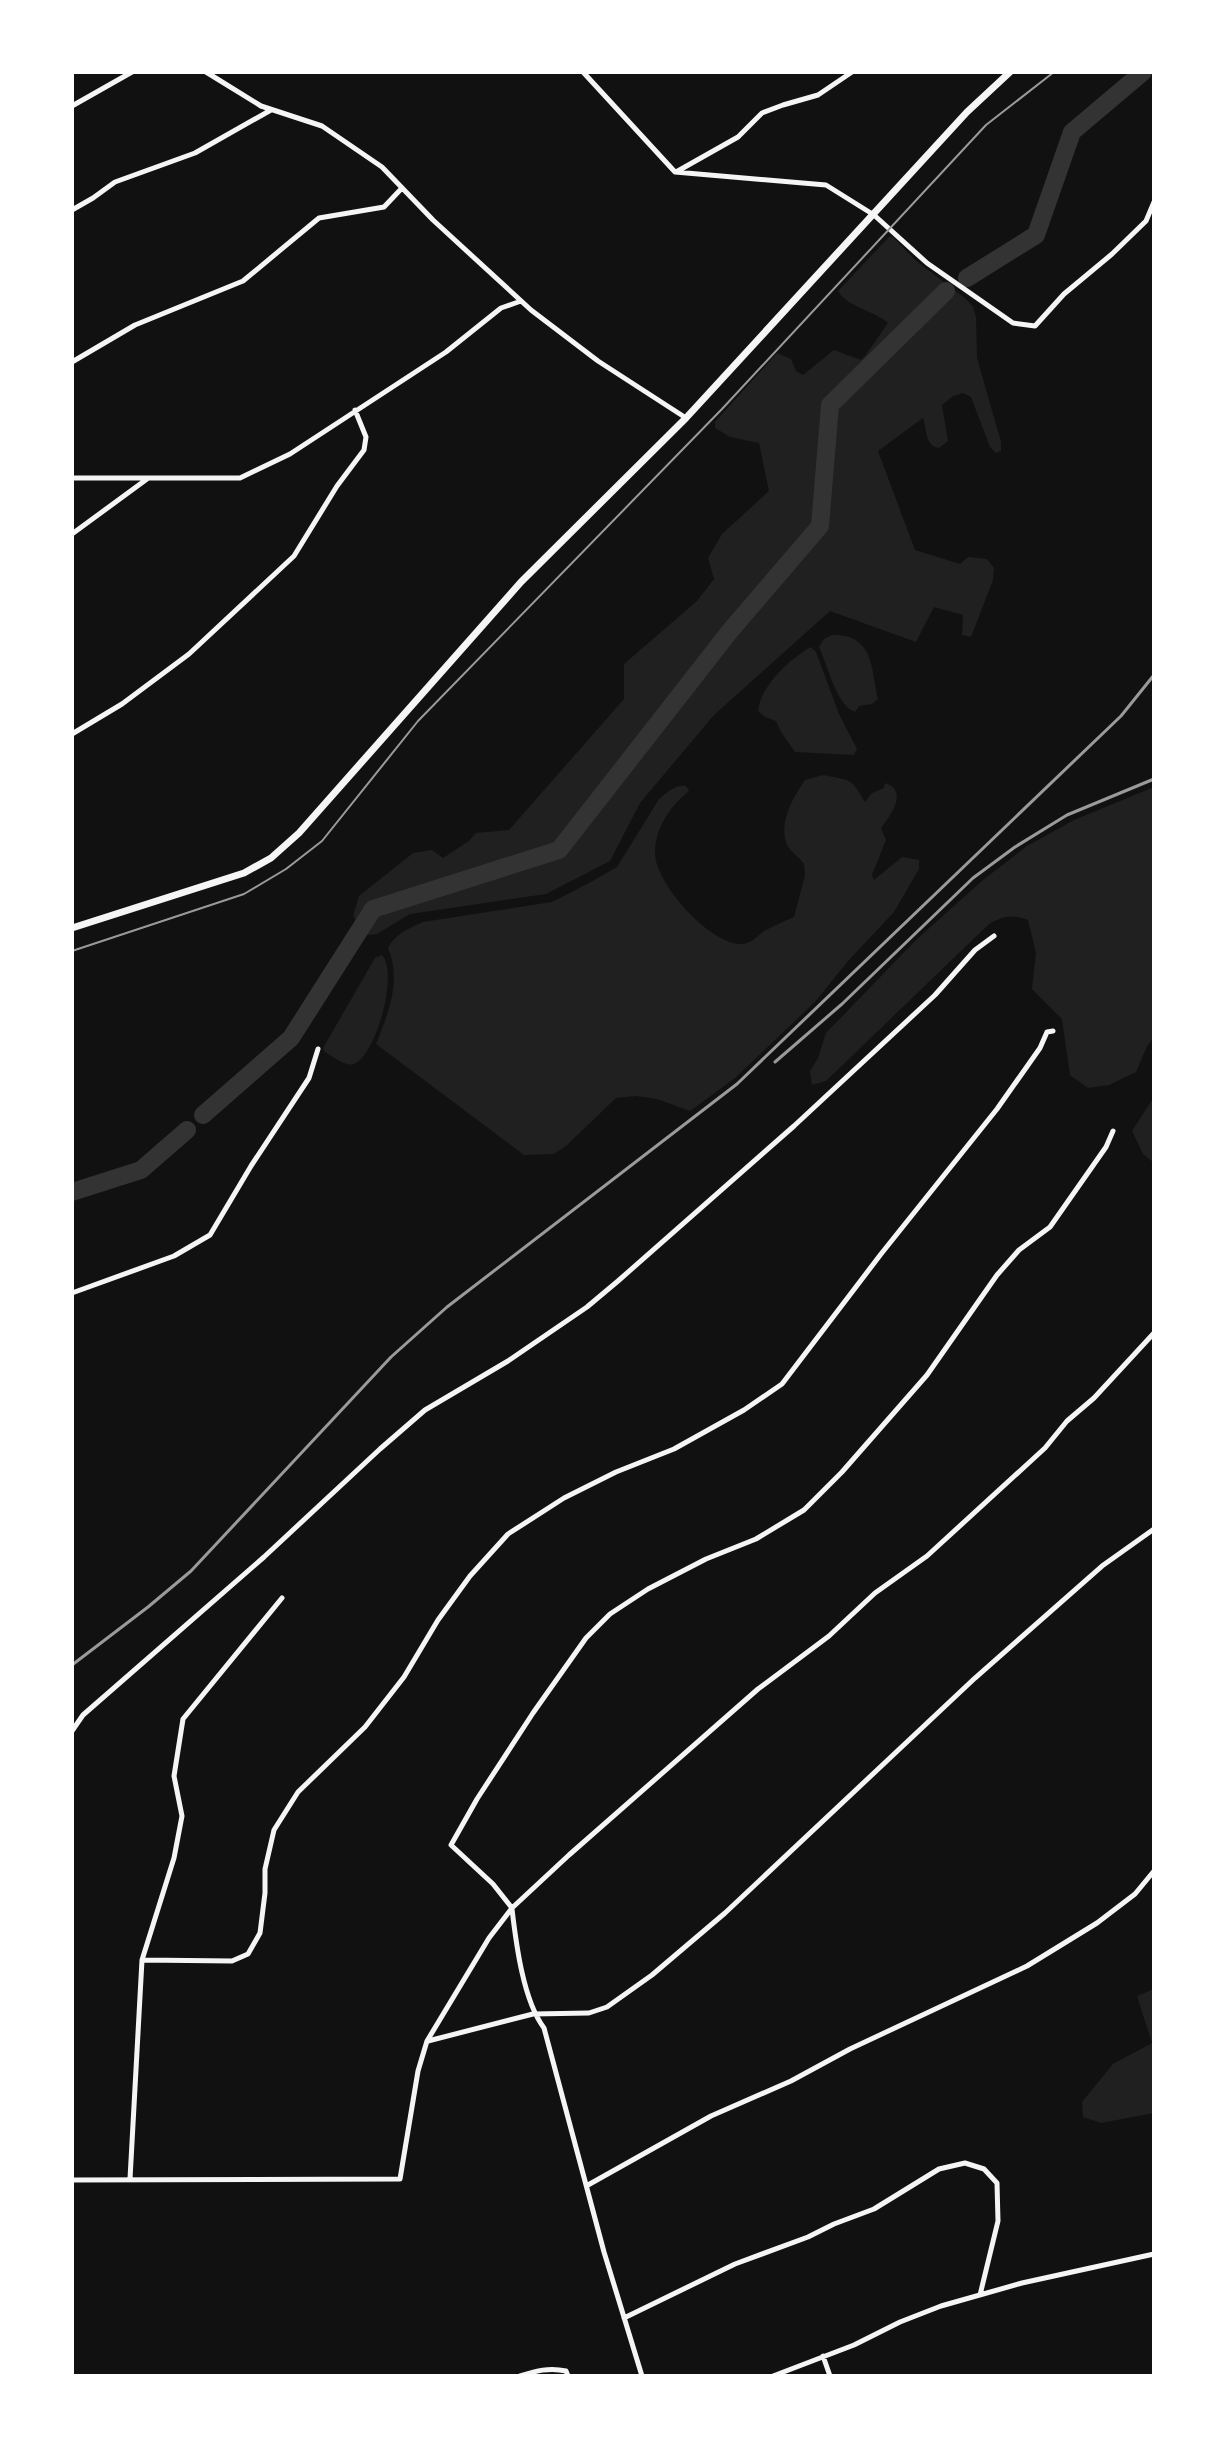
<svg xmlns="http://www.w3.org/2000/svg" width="1226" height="2448" font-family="'DejaVu Sans',sans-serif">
	<rect width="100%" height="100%" fill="#111"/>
	<path fill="#202020" d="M890 236 894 238 915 260 966 299 973 307 976 317 977 358 1001 442V451L996 453 990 447 971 397 963 393 953 396 942 405 948 441 939 448C925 446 927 430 923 418L878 451 915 550 960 564 968 557 987 559 994 568 993 580 971 637 962 635 963 615 934 607 916 642 830 611 714 715 640 803 610 861 546 894 410 914 377 934 367 935 353 916 359 896 413 853 432 850 443 858 469 841 476 833 509 830 624 699V664L697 601 714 579 708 558 722 534 769 491 759 443 730 437 715 428V422L777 353 791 359 796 371 803 375 834 350 861 360 865 356 888 323C872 309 850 309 838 291Z
		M832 635C874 634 871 668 878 699L872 704 859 706 855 712C836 705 828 666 819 647L824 639Z
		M811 647 816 652 839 714 857 749 854 755 795 752 781 732 776 721 765 717 758 711C760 687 790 658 811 647Z
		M823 775C852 781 850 777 865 802L872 793 884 788 885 783C909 791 891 815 881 828L886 840 872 875 874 880 902 857 919 860V869L894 912 848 961 815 1002 735 1078 690 1111 657 1099 636 1096 616 1098 566 1146 554 1154 524 1155 376 1044C388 1014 402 980 388 948 395 934 409 928 423 922L552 902 589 883 617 867 659 799C666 793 676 784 686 786L689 791C670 806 655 828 655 854 656 884 709 943 740 944 753 944 756 936 766 930 775 925 785 921 794 917L805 875 804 864C800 858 790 851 787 845 778 822 793 798 805 780Z
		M1154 787V1037L1147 1046 1136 1072 1109 1085 1088 1088 1070 1075 1062 1019 1032 989 1036 953 1028 920C1012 914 1003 916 989 924L826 1081 812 1085 810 1071 818 1058 826 1033 917 939 983 880 1027 846 1074 820Z
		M382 955C399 972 376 1056 354 1064 345 1067 332 1056 325 1052L323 1048 375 958Z
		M1154 1097V1163L1143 1154 1132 1131Z
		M1154 1989V2113L1101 2123 1083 2117 1082 2102 1113 2064 1152 2043 1137 1996Z"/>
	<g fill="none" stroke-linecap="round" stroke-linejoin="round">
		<path stroke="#333" stroke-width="18" d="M967 278 1036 235 1072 132 1143 72
			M203 1115 291 1038 373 909 559 850 730 631 820 526 830 405 946 291
			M72 1192 141 1170 187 1130"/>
		<path stroke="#f5f5f5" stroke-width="5" d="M206 72 261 106 322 126 382 167 433 220 531 310 598 361 686 418
			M583 72 675 172 826 185 874 215 927 263 1013 323 1035 326 1064 294 1112 254 1146 221 1154 202
			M72 106 132 72
			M676 172 738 137 762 113 783 105 818 95 852 72
			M72 210 93 198 115 182 195 153 271 110
			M72 362 135 325 243 281 319 218 384 207 402 188
			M72 478H240L290 454 446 352 501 308 521 301
			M72 534 147 479
			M72 734 122 704 189 654 294 556 337 486 364 450 366 437 355 410
			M72 1293 174 1256 210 1235 251 1166 309 1078 318 1049
			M72 1731 83 1715 264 1557 380 1449 425 1410 508 1361 587 1307 618 1281 794 1126 935 995 975 950 994 936
			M512 1908 493 1884 451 1845 477 1799 533 1713 586 1638 610 1614 648 1589 706 1559 756 1539 804 1510 842 1472 927 1375 997 1275 1019 1250 1050 1227 1106 1147 1113 1131
			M512 1909C516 1943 523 2000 544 2028L604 2252 642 2376
			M142 1960 232 1961 248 1954 260 1933 265 1893V1869L274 1830 298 1792 365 1727 404 1677 438 1620 470 1576 508 1534 564 1498 616 1472 674 1449 744 1410 782 1384 881 1254 997 1109 1040 1048 1047 1032 1053 1031
			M428 2041 533 2014 589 2013 607 2007 652 1975 725 1913 975 1678 1102 1566 1154 1529
			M130 2179 142 1960 174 1858 182 1816 174 1776 183 1719 282 1598
			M72 2180 400 2179 418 2071 427 2041 489 1938 512 1908 569 1855 758 1689 829 1636 875 1593 927 1556 1045 1448 1067 1421 1094 1398 1154 1333
			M588 2185 711 2116 791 2081 850 2049 1027 1966 1097 1923 1135 1894 1154 1871
			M624 2318 735 2264 808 2237 834 2224 874 2209 939 2169 965 2163 984 2169 997 2183 998 2221 980 2295
			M823 2356 830 2376
			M520 2376C536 2371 549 2367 566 2371L568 2376
			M773 2376 854 2345 900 2322 941 2306 1022 2283 1154 2254"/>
		<path stroke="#f5f5f5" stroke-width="7" d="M72 928 244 873 271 858 299 833 521 582 686 418 967 112 1010 72"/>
		<path stroke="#9a9a9a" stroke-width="2" d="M72 951 244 894 286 869 322 841 418 721 722 409 986 125 1054 72"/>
		<path stroke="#9a9a9a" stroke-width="3" d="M775 1062 842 1004 973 878 1015 847 1067 815 1154 779
			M72 1665 148 1607 191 1571 391 1357 447 1307 737 1084 1121 716 1154 675"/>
	</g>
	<rect width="1226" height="2448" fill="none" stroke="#ffffff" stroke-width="148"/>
</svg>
